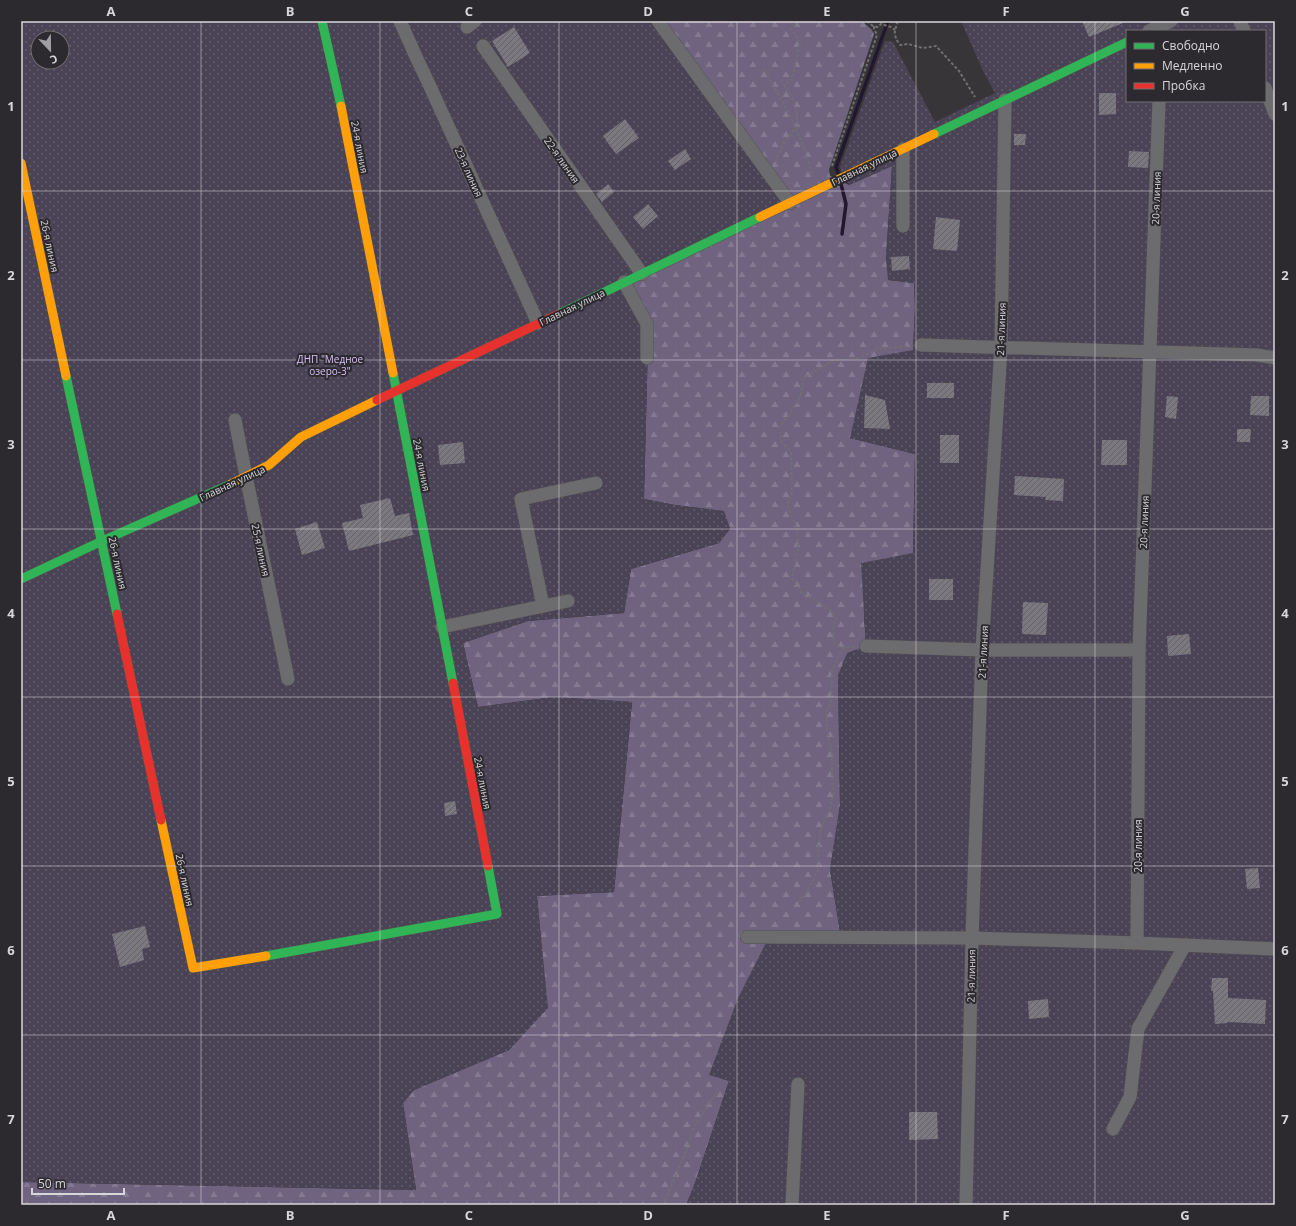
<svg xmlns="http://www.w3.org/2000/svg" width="1296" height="1226" font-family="'Open Sans',sans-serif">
	<defs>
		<pattern id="forest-firs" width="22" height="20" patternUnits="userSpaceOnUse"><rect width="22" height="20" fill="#6f6380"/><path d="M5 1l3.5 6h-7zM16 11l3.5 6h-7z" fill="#837991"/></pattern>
		<pattern id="garden-dots" width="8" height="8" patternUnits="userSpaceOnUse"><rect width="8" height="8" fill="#4a4255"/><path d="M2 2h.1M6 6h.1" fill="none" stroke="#635d6d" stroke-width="1.8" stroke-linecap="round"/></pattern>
		<pattern id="building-hatch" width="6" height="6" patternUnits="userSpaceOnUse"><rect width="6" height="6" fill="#7b7880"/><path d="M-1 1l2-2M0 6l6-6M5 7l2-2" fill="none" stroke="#636267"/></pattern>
	</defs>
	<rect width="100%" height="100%" fill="#373538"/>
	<path fill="url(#forest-firs)" d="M658 21H862L872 30 874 34 829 170 830 176 849 185 892 166 886 258 889 280 914 283 915 307 913 350 850 438 915 454 913 553 864 617 866 646 838 675 840 805 830 870 841 938 710 1074 729 1081 694 1186 686 1205H21V1182L416 1190 403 1103 414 1090 509 1050 547 1008 537 896 614 892 632 702 554 697 478 707 463 643 528 621 624 613 631 569 719 543 730 529 723 511 675 505 644 499 648 342 626 281Z"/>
	<path fill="url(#garden-dots)" fill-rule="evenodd" d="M21 21H658L790 203 626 281 648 342 644 499 675 505 724 511 730 528 719 543 631 569 624 613 528 621 463 643 478 707 554 697 632 702 614 892 537 896 548 1008 509 1050 414 1090 403 1103 416 1190 21 1182ZM38 38H62V62H38Z
		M961 21H1275V1205H686L694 1186 729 1081 709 1075 738 998 769 937H841L830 870 840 805 838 675 847 653 866 646 861 563 913 553 915 454 850 438 868 358 913 350 915 307 914 283 888 280 886 258 892 166 849 185 844 177 840 167 885 41 893 42 935 122 995 93 983 71ZM1127 31H1265V101H1127Z"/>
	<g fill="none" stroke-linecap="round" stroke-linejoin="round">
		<path stroke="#221730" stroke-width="3.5" d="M838 173 836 167 888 21
			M841 184 846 204 842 234"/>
	</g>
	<path fill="url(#building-hatch)" d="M1082 21H1128L1089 37Z
		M514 27 530 53 508 67 492 41Z
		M1099 93H1116V114L1099 115Z
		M625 119 639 138 616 154 603 136Z
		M1014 134H1026L1025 145H1014Z
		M685 149 691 159 675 170 668 161Z
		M1129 151 1149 152 1148 168 1128 167Z
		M608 184 614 192 602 202 596 194Z
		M648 204 658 216 643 229 633 217Z
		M936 217 960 220 957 251 933 249Z
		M909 256 910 269 892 271 891 257Z
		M927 383H954V398H927Z
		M865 395 885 400 890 429 864 428Z
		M1167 396 1178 397 1176 419 1165 417Z
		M1251 396H1269V416L1250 415Z
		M1237 429H1251L1250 442H1237Z
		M940 435H959V463H940Z
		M1102 440H1127V465H1101Z
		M463 442 465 463 440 465 438 445Z
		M1015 476 1064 479 1063 501 1045 500 1046 497 1014 495Z
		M390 498 395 516 409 513 413 535 349 551 342 523 363 518 360 505Z
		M317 522 325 548 302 555 295 529Z
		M929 579H953V600H929Z
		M1023 602 1048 603 1046 635 1022 634Z
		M1189 634 1191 654 1168 656 1167 636Z
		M455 801 457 814 445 816 444 803Z
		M1258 868 1260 888 1247 889 1245 869Z
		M145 926 150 947 142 949 144 960 120 967 112 934Z
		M1212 978H1228V998L1266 1000 1265 1024 1228 1022V1023L1215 1024 1213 991H1211Z
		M1048 999 1049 1017 1029 1019 1028 1001Z
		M909 1112H937L938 1139 909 1140Z"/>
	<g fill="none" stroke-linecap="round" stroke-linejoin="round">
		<defs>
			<path id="street" d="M400 21 417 59 428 82 538 323
				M658 21 790 203
				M1240 21 1244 31
				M467 27 475 21
				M1149 31 1171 21
				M483 46 642 274
				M1265 88 1275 114
				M903 226V149
				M624 282 647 324V358
				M921 345 1257 355 1275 358
				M235 420 246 476 288 679
				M543 606 521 499 596 483
				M442 627 568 601
				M866 646 982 650H1139
				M747 937 972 938 1137 943 1275 949
				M1137 943 1139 650 1159 101
				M1113 1129 1130 1097 1138 1029 1185 945
				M792 1205 798 1084
				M966 1205 972 938 982 650 1001 347 1005 100"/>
			<path id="fast" d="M322 21 341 106
				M934 134 1127 42
				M559 314 760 217
				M393 373 453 683
				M66 376 117 614
				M21 579 102 541 231 484
				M266 956 497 914 488 866"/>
			<path id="slow" d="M341 106 393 373
				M21 163 66 376
				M760 217 934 134
				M231 484 269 465 301 437 377 400
				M161 820 193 968 266 956"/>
			<path id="jam" d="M377 400 559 314
				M117 614 161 820
				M453 683 488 866"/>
		</defs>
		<use href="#street" stroke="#535254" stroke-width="14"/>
		<use href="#fast" stroke="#535254" stroke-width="10"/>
		<use href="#slow" stroke="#535254" stroke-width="10"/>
		<use href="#jam" stroke="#535254" stroke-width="10"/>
		<path stroke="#706f71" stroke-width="2" stroke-dasharray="3 2" stroke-linecap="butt" d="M867 21 873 26 878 27 881 24 891 27 895 30
			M898 21C894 32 893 35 900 45L908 44 923 48 936 46 959 71 975 97
			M765 71C784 105 804 138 812 176
			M775 162 785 140 798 126 795 103 784 85 792 79 800 42 791 28 800 21
			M832 166 877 35 874 29V26
			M844 648 835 645 833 630 836 618 833 612 801 592 792 578 798 550 797 530 787 504 792 496 791 452 782 442 779 428 796 405 800 397 804 378 834 360 859 358 877 349 909 346
			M799 902 807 891 819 869 818 849 820 832 830 808 834 792 832 783V752L827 731 826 712 831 703 832 672 838 656 844 648 854 647
			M663 1205 687 1149 693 1129 717 1091"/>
		<use href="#street" stroke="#6c6b6d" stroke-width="13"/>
		<use href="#fast" stroke="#30b455" stroke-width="9"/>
		<use href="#slow" stroke="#ff9f0a" stroke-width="9"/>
		<use href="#jam" stroke="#e5322d" stroke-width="9"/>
	</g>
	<path fill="none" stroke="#d7d6d9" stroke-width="1" stroke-opacity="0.55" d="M201 21V1205M380 21V1205M559 21V1205M737 21V1205M916 21V1205M1095 21V1205M21 191H1275M21 360H1275M21 529H1275M21 697H1275M21 866H1275M21 1035H1275"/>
	<g text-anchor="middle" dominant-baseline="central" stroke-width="4" stroke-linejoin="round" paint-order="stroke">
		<g font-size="10" fill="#d7d6d9" stroke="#2c2a2f">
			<text transform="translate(360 147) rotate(79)">24-я линия</text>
			<text transform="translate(562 160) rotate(55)">22-я линия</text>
			<text transform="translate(864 167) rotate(-26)">Главная улица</text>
			<text transform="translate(469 172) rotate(66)">23-я линия</text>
			<text transform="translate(1156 198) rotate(-88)">20-я линия</text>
			<text transform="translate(50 246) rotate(78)">26-я линия</text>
			<text transform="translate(572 307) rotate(-26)">Главная улица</text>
			<text transform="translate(1001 329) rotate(-88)">21-я линия</text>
			<text transform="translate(422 465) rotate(79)">24-я линия</text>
			<text transform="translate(232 483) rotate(-25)">Главная улица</text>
			<text transform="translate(1144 522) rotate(-88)">20-я линия</text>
			<text transform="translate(261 550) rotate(78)">25-я линия</text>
			<text transform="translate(118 563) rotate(78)">26-я линия</text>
			<text transform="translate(983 652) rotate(-87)">21-я линия</text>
			<text transform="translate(483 783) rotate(79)">24-я линия</text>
			<text transform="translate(1138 846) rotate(-90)">20-я линия</text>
			<text transform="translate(185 880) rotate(78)">26-я линия</text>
			<text transform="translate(971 976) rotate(-89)">21-я линия</text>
		</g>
		<g font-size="10" fill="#dac2fb" stroke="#2c2a2f">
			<text x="330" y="359">ДНП "Медное<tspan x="330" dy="12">озеро-3"</tspan></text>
		</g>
	</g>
	<rect width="1296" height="1226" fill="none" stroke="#2c2a2f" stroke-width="44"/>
	<rect x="1126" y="30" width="140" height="72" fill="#2c2a2f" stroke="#706f73"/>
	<rect x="1134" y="43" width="20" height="6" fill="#30b455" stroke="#706f73"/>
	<text x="1162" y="50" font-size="12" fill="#d7d6d9">Свободно</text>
	<rect x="1134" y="63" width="20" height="6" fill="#ff9f0a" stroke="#706f73"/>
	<text x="1162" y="70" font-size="12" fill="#d7d6d9">Медленно</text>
	<rect x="1134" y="83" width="20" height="6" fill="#e5322d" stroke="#706f73"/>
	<text x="1162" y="90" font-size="12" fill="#d7d6d9">Пробка</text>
	<g transform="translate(50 50) rotate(158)"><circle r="19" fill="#2c2a2f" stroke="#706f73"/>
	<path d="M0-3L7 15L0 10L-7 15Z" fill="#9f9ea1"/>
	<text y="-6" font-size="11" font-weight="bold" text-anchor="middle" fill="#d7d6d9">С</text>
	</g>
	<path d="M32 1188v6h92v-6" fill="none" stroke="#d7d6d9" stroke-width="2"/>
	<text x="38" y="1188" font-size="12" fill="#d7d6d9" stroke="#2c2a2f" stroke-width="3" paint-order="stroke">50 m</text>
	<rect x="22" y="22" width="1252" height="1182" fill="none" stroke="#d7d6d9" stroke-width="1.5"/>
	<g font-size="13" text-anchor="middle" font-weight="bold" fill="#d7d6d9">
		<text x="111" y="16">A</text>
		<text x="290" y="16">B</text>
		<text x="469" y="16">C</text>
		<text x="648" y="16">D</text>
		<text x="827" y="16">E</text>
		<text x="1006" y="16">F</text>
		<text x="1185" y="16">G</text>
		<text x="11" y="111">1</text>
		<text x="1285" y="111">1</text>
		<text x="11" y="280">2</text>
		<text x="1285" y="280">2</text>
		<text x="11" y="449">3</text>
		<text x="1285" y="449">3</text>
		<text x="11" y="618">4</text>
		<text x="1285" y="618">4</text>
		<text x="11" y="786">5</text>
		<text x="1285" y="786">5</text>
		<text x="11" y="955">6</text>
		<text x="1285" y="955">6</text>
		<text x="11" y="1124">7</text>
		<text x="1285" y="1124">7</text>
		<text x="111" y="1220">A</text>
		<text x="290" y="1220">B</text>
		<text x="469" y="1220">C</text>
		<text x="648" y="1220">D</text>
		<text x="827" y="1220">E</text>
		<text x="1006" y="1220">F</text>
		<text x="1185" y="1220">G</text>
	</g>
</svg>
